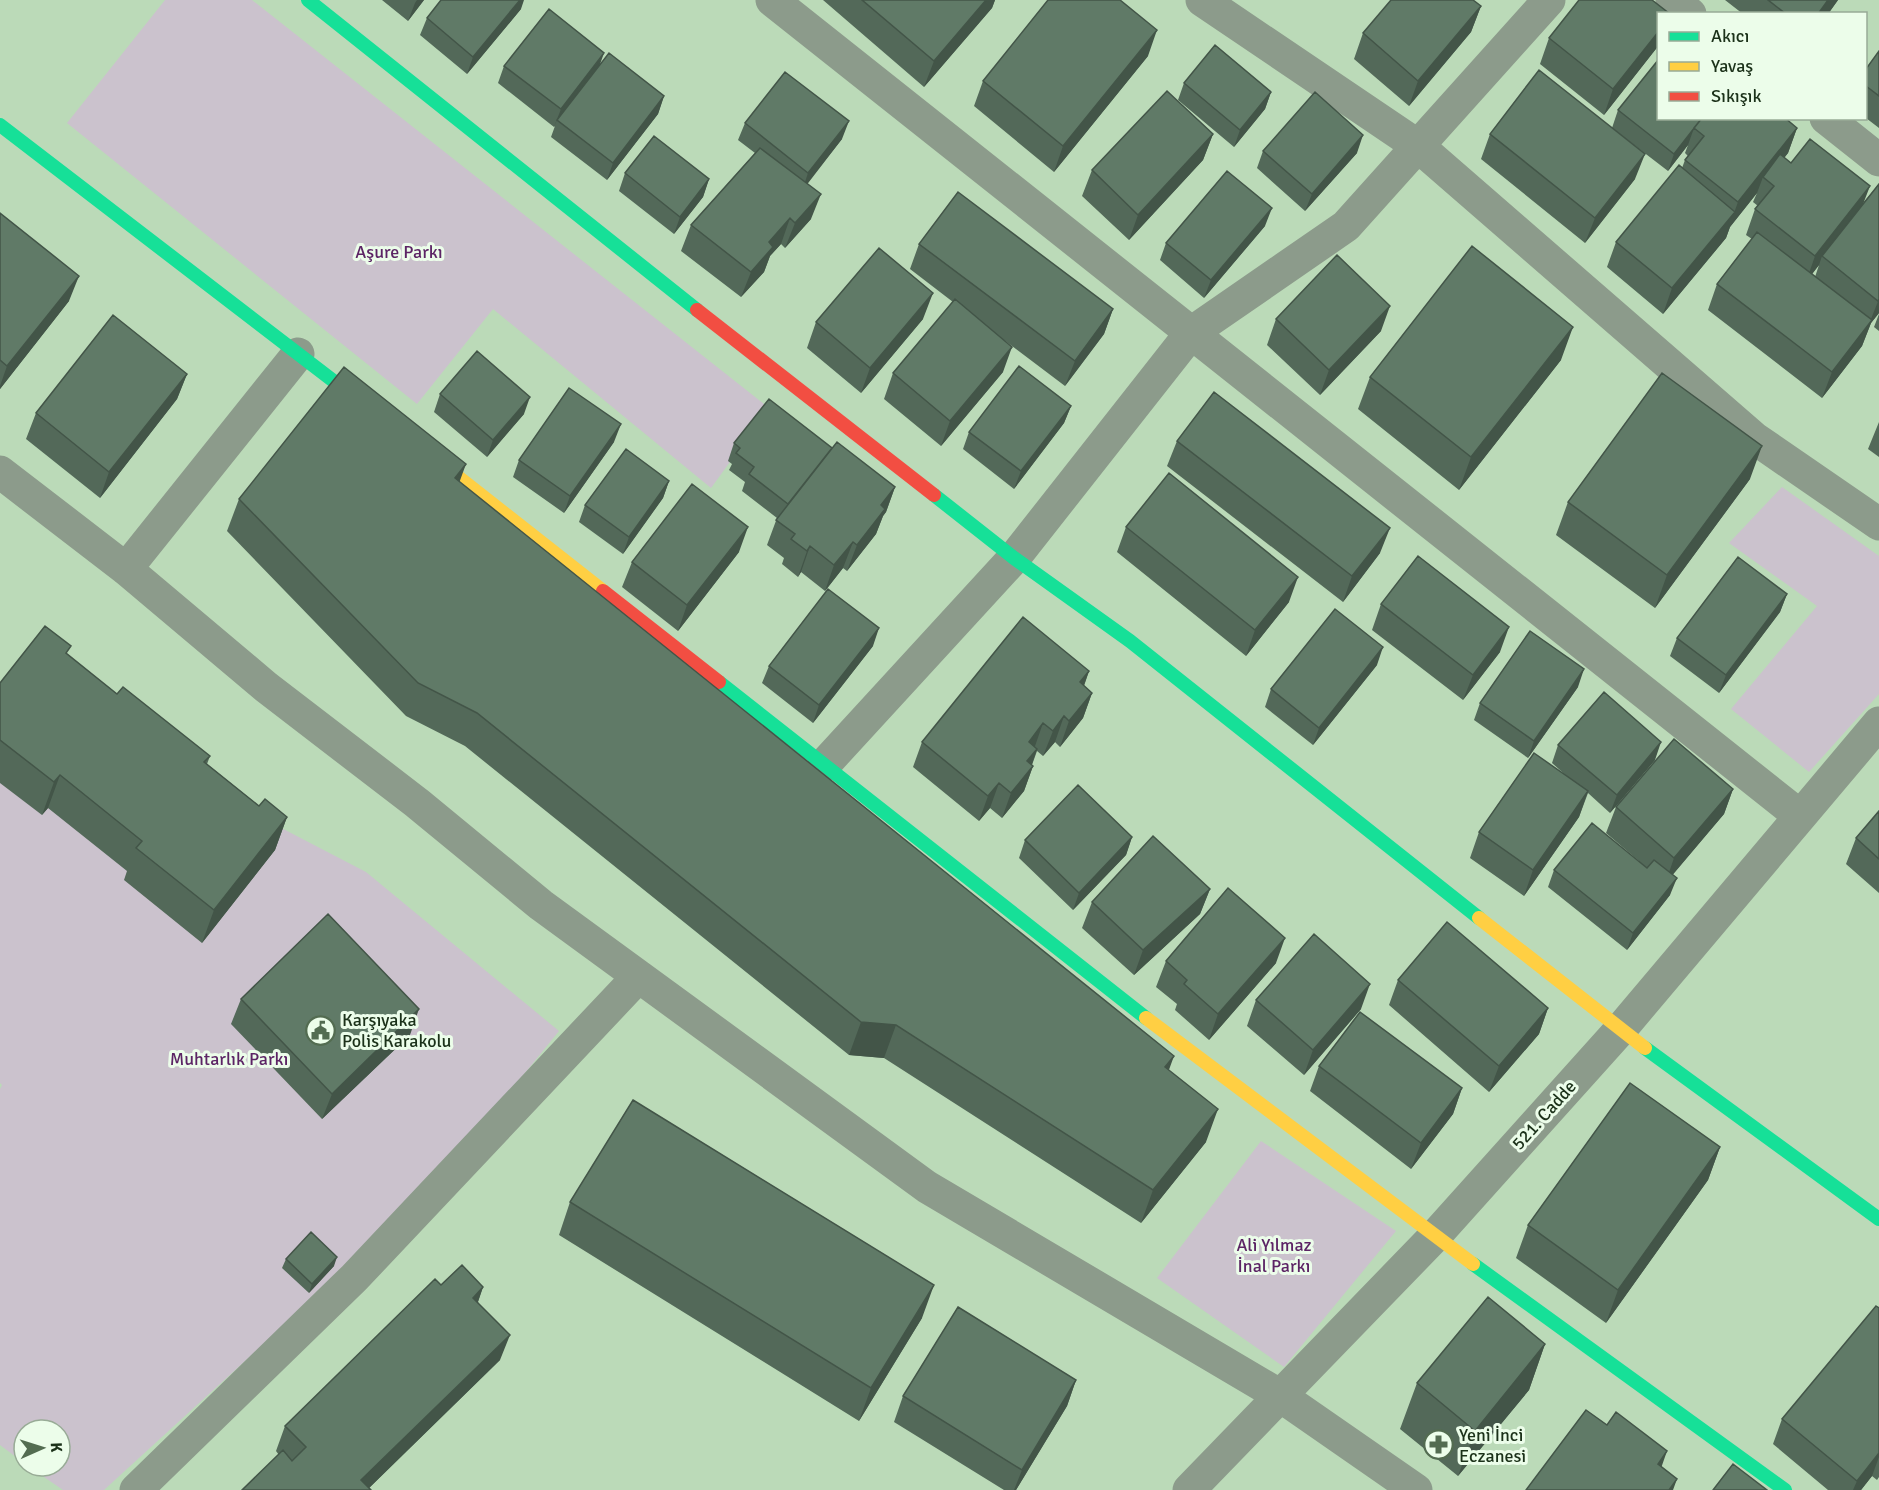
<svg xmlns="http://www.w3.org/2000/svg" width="1879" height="1490" font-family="Signika,sans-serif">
	<rect width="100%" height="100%" fill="#bbdab8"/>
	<path fill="#cbc2cd" d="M165 0H252L769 408 711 488 493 309 417 404 67 123Z
		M1782 487 1879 556V694L1809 772 1731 709 1817 606 1729 543Z
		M0 727 214 793 366 872 559 1031 479 1130 326 1287 104 1490H63L28 1466H60V1430H24V1463L0 1445V1089L2 1085 0 1083Z
		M1261 1141 1396 1231 1284 1367 1157 1278Z"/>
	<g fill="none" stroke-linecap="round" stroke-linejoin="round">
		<path stroke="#8c9b8b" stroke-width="33" d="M772 0 1800 816
			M1202 0 1418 146 1754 438 1879 524
			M1672 0 1690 14
			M1826 118 1879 160
			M0 472 126 569 266 687 417 803 541 905 927 1187 1279 1395 1416 1490
			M126 569 298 354
			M824 765 1014 558 1191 333 1346 226 1549 0
			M136 1490 354 1278 637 978
			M1189 1490 1435 1236 1620 1030 1879 723"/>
		<path stroke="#16e098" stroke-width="14" d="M308 0 697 310
			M0 125 370 409
			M934 495 1014 558 1130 641 1479 918
			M719 682 1146 1018
			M1645 1048 1879 1219
			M1473 1264 1785 1490"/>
		<path stroke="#ffcf43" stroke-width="14" d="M425 451 603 591
			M1479 918 1645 1048
			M1146 1018 1473 1264"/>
		<path stroke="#f24e42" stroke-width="14" d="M697 310 934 495
			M603 591 719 682"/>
	</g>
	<path fill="#536959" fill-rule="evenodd" d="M382 0H424L408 21Z
		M823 0H995L992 8 924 87Z
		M1725 0H1838L1828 14H1743Z
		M1481 6 1471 32 1409 106 1354 59 1363 33Z
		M521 9 467 74 420 35 427 18Z
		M1659 14V45L1604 115 1540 64 1549 38Z
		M1879 51V128L1866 118V69Z
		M1148 56 1054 172 974 106 983 81Z
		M600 65 664 96 658 114 607 180 551 137 555 126 554 127 498 83 504 66Z
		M1184 83 1271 92 1265 109 1234 147 1178 100Z
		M1618 110 1659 118 1797 128 1788 153 1784 158 1791 163 1863 203 1879 184V313L1871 323 1862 346 1822 398 1708 310 1717 284 1752 239 1746 235 1755 209 1758 206 1753 202 1757 193 1730 227 1726 238 1663 314 1607 267 1616 242 1682 168 1685 160 1688 156 1685 153 1688 145 1668 171 1612 128ZM1819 265 1815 277 1812 274Z
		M745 123 842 139 807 183 811 219 785 248 781 244 770 256 764 272 741 297 681 251 691 225 755 153 738 140Z
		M1213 134 1203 160 1129 240 1082 196 1092 170Z
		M1490 134 1635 179 1585 243 1481 159Z
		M1263 151 1357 153 1305 211 1257 168Z
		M625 173 709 179 703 197 674 234 619 191Z
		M0 213 69 301 0 389Z
		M1265 226 1204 298 1160 260 1166 243Z
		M919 244 1113 309 1104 334 1065 386 1004 340 1003 372 941 446 884 399 893 373 953 302 910 269Z
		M1879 314V331L1874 327Z
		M923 319 861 393 807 348 816 322Z
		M1276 319 1381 331 1320 395 1267 345Z
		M1561 360 1459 490 1358 409 1370 377Z
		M187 374 177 399 100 498 26 439 36 413Z
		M440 394 524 414 487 457 434 412Z
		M1071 406 1064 423 1014 489 963 449 969 432Z
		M1879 422V457L1868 449Z
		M1177 441 1380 553 1343 602 1167 466Z
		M614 442 564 513 513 477 519 460Z
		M734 443 832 448 895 487 886 512 883 516 876 534 847 571 843 568 825 591 801 572 798 577 782 564 784 558 767 545 777 518 742 491 745 482 729 470 732 464 728 461Z
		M1750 479 1655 608 1556 535 1568 502Z
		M669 481 663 498 623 554 579 522 585 505Z
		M459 482 1169 1070 1206 1142 1141 1223 884 1058 849 1055 465 746 406 716 227 531 239 499Z
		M1126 527 1289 602 1246 656 1117 552Z
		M739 552 678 631 622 587 632 562Z
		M1787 594 1780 612 1719 693 1670 656 1677 638Z
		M1381 604 1500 652 1463 700 1372 630Z
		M873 646 813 723 762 683 769 666Z
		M68 655 117 694 210 756 207 764 259 806 287 817 275 850 202 943 124 880 127 871 48 808 42 815 0 783V683Z
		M1377 665 1313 745 1265 707 1271 689Z
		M1089 671 1084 686 1092 693 1083 718 1060 747 1055 742 1043 756 1037 751 1032 765 1033 766 1024 791 1002 818 990 808 979 821 913 767 922 742Z
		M1578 687 1528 758 1474 720 1480 703Z
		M1558 745 1655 760 1610 813 1588 793 1579 817 1524 896 1470 858 1479 832 1570 779 1552 763Z
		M1733 789 1724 814 1672 875 1670 895 1627 950 1548 887 1554 870 1639 861 1606 833 1616 807Z
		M1879 811V893L1846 864 1856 838Z
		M1132 837 1126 855 1073 910 1019 858 1025 840Z
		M1210 889 1200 914 1134 975 1082 928 1092 902Z
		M1166 961 1276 963 1209 1040 1175 1010 1177 1004 1156 987Z
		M1398 980 1548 1008 1539 1034 1489 1092 1389 1005Z
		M241 999 410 1035 322 1119 231 1024Z
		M1256 1000 1361 1009 1304 1075 1247 1026Z
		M1319 1066 1462 1088 1453 1114 1411 1169 1310 1091Z
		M1720 1147 1708 1180 1606 1323 1516 1258 1528 1225Z
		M570 1202 922 1318 859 1421 559 1235Z
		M286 1259 334 1266 309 1293 282 1268Z
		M441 1285 483 1287 478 1302 500 1360 369 1488 242 1490 279 1455 276 1451 285 1426Z
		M1879 1308V1477L1877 1480 1872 1476 1861 1490H1828L1773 1444 1782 1419Z
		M1545 1344 1529 1390 1458 1476 1400 1429 1417 1383Z
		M1076 1380 1067 1406 1016 1490H1004L894 1422 903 1396Z"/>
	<path fill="#435548" d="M417 0H424L408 21 415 3Z
		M520 0H524L521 9 467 74 473 57Z
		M986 0H995L992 8 924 87 934 61Z
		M1828 0H1838L1828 14H1818Z
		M1481 6 1471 32 1409 106 1418 81Z
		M1157 30 1148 56 1054 172 1063 146Z
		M1659 31V45L1604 115 1613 89Z
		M604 53 598 70 557 120 554 127 561 109Z
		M1271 92 1265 109 1234 147 1240 130Z
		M664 96 658 114 607 180 613 163Z
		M849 121 842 139 802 191 808 173Z
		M1694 128 1688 145 1668 171 1674 154Z
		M1797 128 1788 153 1767 180 1763 177 1757 193 1730 227 1726 238 1663 314 1672 288 1734 213 1738 202Z
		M1213 134 1203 160 1129 240 1138 215Z
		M1363 135 1357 153 1305 211 1312 194Z
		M1645 154 1635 179 1585 243 1595 218Z
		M709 179 703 197 674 234 680 217Z
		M1870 186 1860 212 1822 256 1819 265 1806 282 1815 256Z
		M821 194 811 219 785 248 795 223Z
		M1272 208 1265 226 1204 298 1211 280Z
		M790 218 781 244 770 256 764 272 741 297 751 272 769 242Z
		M79 276 69 301 0 389V386L7 366Z
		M933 293 923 319 861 393 870 368Z
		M1879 299V313L1871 323 1862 346 1822 398 1832 372 1869 324Z
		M1390 306 1381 331 1320 395 1329 370Z
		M1113 309 1104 334 1065 386 1075 361Z
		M1573 327 1561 360 1459 490 1471 457Z
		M1012 347 1003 372 941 446 950 421Z
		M187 374 177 399 100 498 109 472Z
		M530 397 524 414 487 457 493 440Z
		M1071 406 1064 423 1014 489 1021 471Z
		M621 424 614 442 564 513 570 496Z
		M1762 446 1750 479 1655 608 1667 575Z
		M466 464 454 497 455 478Z
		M669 481 663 498 623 554 629 537Z
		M895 487 886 512 883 516 876 534 847 571 857 545 881 505Z
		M748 527 739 552 678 631 687 605Z
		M1390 528 1380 553 1343 602 1352 576Z
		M853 542 843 568 825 591 834 565Z
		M810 546 801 572 798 577 807 551Z
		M1298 577 1289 602 1246 656 1255 630Z
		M1787 594 1780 612 1719 693 1726 675Z
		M1509 627 1500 652 1463 700 1473 675Z
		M879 628 873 646 813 723 819 705Z
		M1383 647 1377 665 1313 745 1319 728Z
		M1584 669 1578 687 1528 758 1534 741Z
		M1089 671 1080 696V682Z
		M1092 693 1083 718 1060 747 1069 721Z
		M1064 716 1055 742 1043 756 1053 731Z
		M1043 723 1034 749 1029 742Z
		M1661 742 1655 760 1610 813 1617 795Z
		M1037 749 1030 770 1033 766 1024 791 1002 818 1011 793 1027 761Z
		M60 775 48 808 42 815 54 782Z
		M999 783 990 808 979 821 988 796Z
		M1733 789 1724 814 1665 884 1674 858Z
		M1588 791 1579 817 1524 896 1533 870Z
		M287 817 275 850 202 943 214 910Z
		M1132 837 1126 855 1073 910 1079 893Z
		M1677 878 1670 895 1627 950 1633 933Z
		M1210 889 1200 914 1134 975 1143 950Z
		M1285 938 1276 963 1209 1040 1218 1014Z
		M1370 984 1361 1009 1304 1075 1313 1050Z
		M1548 1008 1539 1034 1489 1092 1499 1066Z
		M419 1009 410 1035 322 1119 332 1094Z
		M861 1022 896 1025 884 1058 849 1055Z
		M1174 1056 1162 1089 1165 1067Z
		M1462 1088 1453 1114 1411 1169 1421 1143Z
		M1218 1109 1206 1142 1141 1223 1153 1190Z
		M1720 1147 1708 1180 1606 1323 1618 1290Z
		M337 1257 334 1266 309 1293 312 1284Z
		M934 1285 922 1318 859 1421 871 1388Z
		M483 1287 474 1313 473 1298Z
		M510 1335 500 1360 367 1490 361 1480Z
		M1545 1344 1529 1390 1458 1476 1475 1431Z
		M1076 1380 1067 1406 1016 1490H1014L1022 1470Z
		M1667 1451 1658 1477V1464Z
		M1879 1453V1457L1872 1476 1861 1490H1853L1857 1481Z
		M1677 1479 1673 1490H1669Z"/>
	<path fill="#607a67" stroke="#435548" stroke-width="1.5" d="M441 0H520L473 57 427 18Z
		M862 0H986L934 61Z
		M1048 0H1120L1157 30 1063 146 983 81Z
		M1391 0H1473L1481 6 1418 81 1363 33Z
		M1579 0H1652L1670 14H1659V31L1613 89 1549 38Z
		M1768 0H1828L1818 14H1786Z
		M549 9 604 53 561 109 504 66Z
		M1215 45 1271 92 1240 130 1184 83Z
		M1879 51V96L1866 86V69Z
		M609 53 664 96 613 163 557 120Z
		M1659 59V118H1702L1674 154 1618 110Z
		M1539 70 1645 154 1595 218 1490 134Z
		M785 72 849 121 808 173 745 123Z
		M1167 91 1213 134 1138 215 1092 170Z
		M1315 92 1363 135 1312 194 1263 151Z
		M1702 118H1785L1797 128 1738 202 1685 160 1704 136 1694 128Z
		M654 136 709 179 680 217 625 173Z
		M1810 139 1870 186 1815 256 1755 209 1774 186 1763 177 1780 154 1791 163Z
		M760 148 821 194 795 223 790 218 769 242 773 247 751 272 691 225Z
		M1679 165 1735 212 1672 288 1616 242Z
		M1227 171 1272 208 1211 280 1166 243Z
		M1879 184V299L1878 301 1822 256Z
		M958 192 1113 309 1075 361 919 244Z
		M0 213 79 276 7 366 0 360Z
		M1757 232 1872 320 1832 372 1717 284Z
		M1472 246 1573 327 1471 457 1370 377Z
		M879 248 933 293 870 368 816 322Z
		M1337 255 1390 306 1329 370 1276 319Z
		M955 299 1012 347 950 421 893 373Z
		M113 315 187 374 109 472 36 413Z
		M477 351 530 397 493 440 440 394Z
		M1019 366 1071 406 1021 471 969 432Z
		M344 367 466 464 455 478 1174 1056 1165 1067 1218 1109 1153 1190 896 1025 861 1022 477 713 418 683 239 499Z
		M1662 373 1762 446 1667 575 1568 502Z
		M569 388 621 424 570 496 519 460Z
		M1214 392 1390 528 1352 576 1177 441Z
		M769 399 832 448 788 504 749 474 754 467 736 453 740 448 734 443Z
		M837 442 895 487 881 505 885 509 857 545 853 542 834 565 810 546 807 551 791 539 795 534 776 520Z
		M626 449 669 481 629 537 585 505Z
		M1169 473 1298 577 1255 630 1126 527Z
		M692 484 748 527 687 605 632 562Z
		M1418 556 1509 627 1473 675 1381 604Z
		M1738 557 1787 594 1726 675 1677 638Z
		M828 589 879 628 819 705 769 666Z
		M1335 609 1383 647 1319 728 1271 689Z
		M1023 617 1089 671 1080 682 1092 693 1069 721 1064 716 1053 731 1043 723 1029 742 1037 749 1027 761 1033 766 1011 793 999 783 988 796 922 742Z
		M45 626 71 646 66 653 117 694 123 687 210 756 204 762 259 806 265 799 287 817 214 910 136 848 142 841 60 775 54 782 0 740V683Z
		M1530 631 1584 669 1534 741 1480 703Z
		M1604 692 1661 742 1617 795 1558 745Z
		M1674 739 1733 789 1674 858 1616 807Z
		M1534 753 1588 791 1533 870 1479 832Z
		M1078 785 1132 837 1079 893 1025 840Z
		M1879 811V859L1856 838Z
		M1592 823 1647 868 1654 860 1677 878 1633 933 1554 870Z
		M1153 836 1210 889 1143 950 1092 902Z
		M1228 888 1285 938 1218 1014 1184 984 1187 980 1166 961Z
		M328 914 419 1009 332 1094 241 999Z
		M1447 922 1548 1008 1499 1066 1398 980Z
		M1314 934 1370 984 1313 1050 1256 1000Z
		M1360 1012 1462 1088 1421 1143 1319 1066Z
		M1630 1083 1720 1147 1618 1290 1528 1225Z
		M633 1100 934 1285 871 1388 570 1202Z
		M311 1232 337 1257 312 1284 286 1259Z
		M462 1265 483 1287 473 1298 510 1335 361 1480 371 1490H242L283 1450 292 1461 306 1447 285 1426 435 1279 441 1285Z
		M1488 1297 1545 1344 1475 1431 1417 1383Z
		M1876 1306 1879 1308V1453L1857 1481 1782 1419Z
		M958 1307 1076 1380 1022 1470 903 1396Z
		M1586 1410 1607 1425 1616 1412 1667 1451 1658 1464 1677 1479 1669 1490H1526Z
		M1733 1464 1767 1490H1713Z"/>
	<defs>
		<symbol id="civic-ring" viewBox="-11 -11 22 22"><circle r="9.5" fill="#ecfdea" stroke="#536c51" stroke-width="1.5"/><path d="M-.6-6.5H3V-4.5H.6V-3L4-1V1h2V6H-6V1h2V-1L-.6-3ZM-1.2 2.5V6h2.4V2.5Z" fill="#536c51"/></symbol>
		<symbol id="pharmacy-ring" viewBox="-11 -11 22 22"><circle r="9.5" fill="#ecfdea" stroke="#536c51" stroke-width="1.5"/><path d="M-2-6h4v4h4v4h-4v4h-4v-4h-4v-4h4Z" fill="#536c51"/></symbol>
	</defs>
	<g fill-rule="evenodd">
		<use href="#civic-ring" x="304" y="1014" width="33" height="33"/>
		<use href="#pharmacy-ring" x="1422" y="1428" width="33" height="33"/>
	</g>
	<g text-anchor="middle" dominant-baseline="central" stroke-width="6" stroke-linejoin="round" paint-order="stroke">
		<g font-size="18" fill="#5c2465" stroke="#ecfdea">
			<text x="399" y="252">Aşure Parkı</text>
			<text x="229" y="1059">Muhtarlık Parkı</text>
			<text x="1274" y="1245">Ali Yılmaz<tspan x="1274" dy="21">İnal Parkı</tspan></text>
		</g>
		<g font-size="18" fill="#1b3119" stroke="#ecfdea" text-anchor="start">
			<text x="342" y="1020">Karşıyaka<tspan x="342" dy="21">Polis Karakolu</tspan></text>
			<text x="1459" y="1435">Yeni İnci<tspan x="1459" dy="21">Eczanesi</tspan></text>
		</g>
		<g font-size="18" fill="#1b3119" stroke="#ecfdea">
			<text transform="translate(1544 1115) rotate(-48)">521. Cadde</text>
		</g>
	</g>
	<rect x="1657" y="12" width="210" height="108" fill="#ecfdea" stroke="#98ab96" stroke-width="1.5"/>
	<rect x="1669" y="32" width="30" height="9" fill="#16e098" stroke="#98ab96" stroke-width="1.5"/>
	<text x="1711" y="42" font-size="18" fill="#1b3119">Akıcı</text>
	<rect x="1669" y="62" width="30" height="9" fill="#ffcf43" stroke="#98ab96" stroke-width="1.5"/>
	<text x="1711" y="72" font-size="18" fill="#1b3119">Yavaş</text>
	<rect x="1669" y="92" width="30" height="9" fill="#f24e42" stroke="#98ab96" stroke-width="1.5"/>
	<text x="1711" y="102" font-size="18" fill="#1b3119">Sıkışık</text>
	<g transform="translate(42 1448) rotate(87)"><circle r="28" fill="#ecfdea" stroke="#98ab96" stroke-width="1.5"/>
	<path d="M0-4.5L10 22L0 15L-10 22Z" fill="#536c51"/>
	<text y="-9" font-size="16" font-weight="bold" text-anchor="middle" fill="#1b3119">K</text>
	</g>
</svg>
